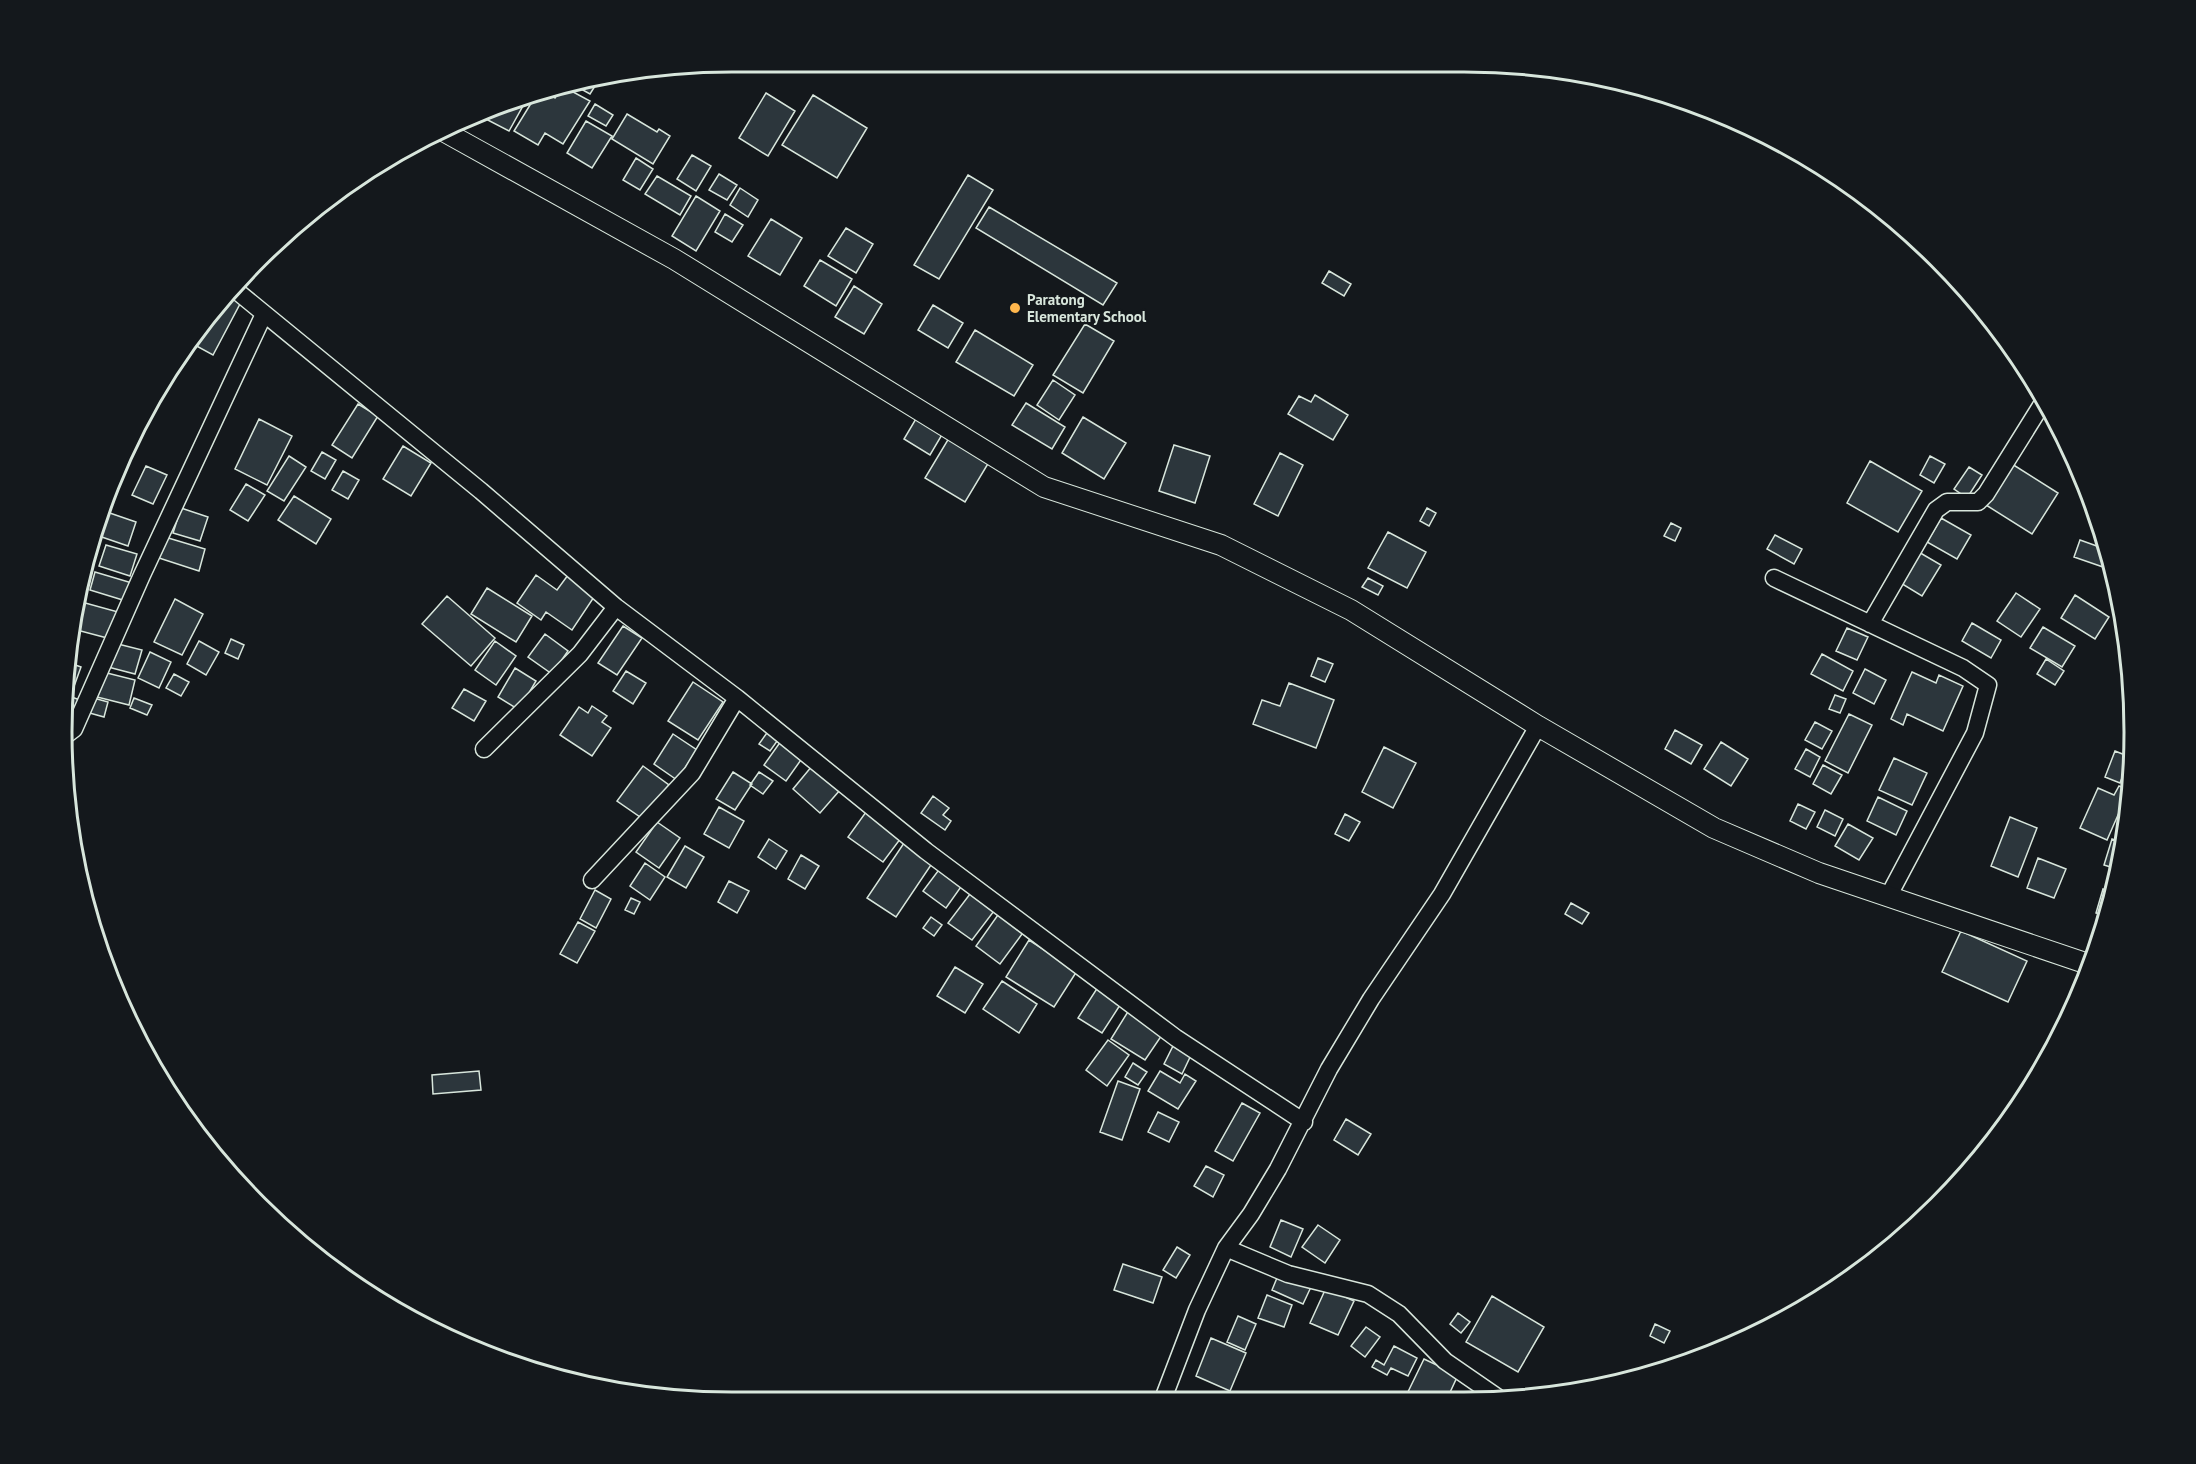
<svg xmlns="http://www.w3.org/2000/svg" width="2196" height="1464" font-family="'PT Sans',sans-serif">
	<rect width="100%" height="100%" fill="#14181c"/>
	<path fill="#2c363c" stroke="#d8e6dc" stroke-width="1.5" d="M600 78 590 94 572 84Z
		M562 86 590 101 563 144 545 133 538 145 514 131 538 92 544 91 555 98Z
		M766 93 795 111 768 156 739 138Z
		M813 95 867 128 837 178 782 145Z
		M513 99 524 104 509 131 480 116Z
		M595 104 613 115 606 126 588 116Z
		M627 114 657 132 659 129 670 136 653 164 612 139Z
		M586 121 612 136 592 168 567 153Z
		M692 155 711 166 696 191 677 179Z
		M636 158 653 169 640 190 623 180Z
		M719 174 737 185 727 200 709 190Z
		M968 175 993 190 939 279 914 265Z
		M657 176 691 196 680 215 645 194Z
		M740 188 758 200 748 217 730 205Z
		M696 196 720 211 696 251 672 236Z
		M989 207 1117 283 1103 305 976 228Z
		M725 214 743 225 732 242 715 232Z
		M771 219 802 238 780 275 748 256Z
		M846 228 873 244 856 273 828 256Z
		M820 260 852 279 836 306 804 286Z
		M1329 271 1351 284 1344 296 1322 283Z
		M854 286 882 304 864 334 835 317Z
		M227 295 241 302 213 355 191 343 204 320Z
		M933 305 963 323 948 348 918 330Z
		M1085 324 1114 341 1083 393 1053 375Z
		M975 330 1033 365 1014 396 956 362Z
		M1053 380 1075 395 1059 420 1037 405Z
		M1315 395 1348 415 1333 440 1288 414 1299 396 1311 402Z
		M1026 403 1065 427 1052 449 1012 425Z
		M358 404 378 416 352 458 332 445Z
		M917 417 943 433 930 455 904 439Z
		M1083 417 1126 443 1104 479 1062 453Z
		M259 419 292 436 267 485 235 469Z
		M949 438 989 462 965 502 925 478Z
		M1174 445 1210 456 1195 503 1159 491Z
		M403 446 431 463 411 496 383 479Z
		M322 452 336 460 325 479 311 471Z
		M1280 453 1303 465 1278 516 1254 504Z
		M289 456 306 467 284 501 267 491Z
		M1930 456 1945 464 1934 483 1920 475Z
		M1870 461 1922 491 1898 532 1847 503Z
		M2012 464 2058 493 2032 534 1986 505Z
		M146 466 167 475 153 504 132 495Z
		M1969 467 1982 475 1967 498 1954 489Z
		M343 471 359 480 348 499 332 490Z
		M246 484 265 495 248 521 230 510Z
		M294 496 331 519 316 544 278 520Z
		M181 508 208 517 200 541 173 533Z
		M1427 508 1436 513 1429 526 1420 521Z
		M101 510 136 522 128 546 93 534Z
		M1941 518 1971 535 1957 559 1927 542Z
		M1671 523 1681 528 1675 541 1664 536Z
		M1388 532 1426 552 1407 588 1368 568Z
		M1775 535 1802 549 1794 564 1767 549Z
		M165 537 205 549 199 571 159 558Z
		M2080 540 2108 550 2103 567 2074 557Z
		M106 545 137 554 130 576 99 566Z
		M1917 551 1941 565 1922 596 1899 582Z
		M95 572 132 583 126 601 90 590Z
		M536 575 557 590 568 575 596 594 572 630 546 612 541 620 517 603Z
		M1368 578 1383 586 1378 595 1362 587Z
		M487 588 532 616 516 642 471 614Z
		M2016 593 2040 609 2021 637 1997 621Z
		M2075 595 2109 617 2095 639 2061 618Z
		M447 596 495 638 471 666 422 624Z
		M175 599 203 614 182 655 154 642Z
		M78 601 118 612 111 639 73 629Z
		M1972 623 2001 640 1991 658 1962 641Z
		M623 626 642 638 617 675 598 663Z
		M2043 627 2075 646 2062 667 2030 648Z
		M1847 628 1868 637 1857 660 1836 651Z
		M545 634 568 651 552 674 528 657Z
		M231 639 244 645 238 659 225 653Z
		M199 641 219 652 206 675 187 664Z
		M495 641 516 656 496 685 475 670Z
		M114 643 142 650 135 674 108 667Z
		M150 652 171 662 159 688 138 678Z
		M1822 654 1853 671 1843 691 1811 674Z
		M1318 658 1333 664 1325 682 1311 676Z
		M2046 659 2064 671 2055 685 2037 674Z
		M67 662 81 667 72 692 63 688Z
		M515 668 536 681 519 710 498 697Z
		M1865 669 1886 680 1874 704 1853 693Z
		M626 671 646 683 633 704 613 691Z
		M103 672 135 680 129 705 97 697Z
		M1912 672 1936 683 1939 675 1963 686 1943 731 1907 714 1903 725 1891 719Z
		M174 674 189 682 181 696 166 688Z
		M693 682 723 702 698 740 668 721Z
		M1289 683 1334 700 1316 748 1253 724 1262 700 1280 706Z
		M464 689 486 701 474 721 452 708Z
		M63 694 80 700 72 722 65 720Z
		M1835 695 1846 699 1840 713 1829 709Z
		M90 697 108 702 104 717 86 712Z
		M134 698 152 705 147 715 130 708Z
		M592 706 607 716 602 722 611 728 592 756 560 735 579 707 588 713Z
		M1849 714 1872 725 1848 773 1825 761Z
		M1815 722 1832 731 1822 749 1805 740Z
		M769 730 780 737 770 751 759 744Z
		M1675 730 1702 745 1691 764 1665 749Z
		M673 734 697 750 677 780 654 764Z
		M781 741 803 757 786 781 764 765Z
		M1721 742 1748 759 1731 786 1704 769Z
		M1384 747 1416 763 1393 808 1362 792Z
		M1806 749 1820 757 1810 777 1795 769Z
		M2115 751 2130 757 2120 783 2105 777Z
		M1894 758 1927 773 1912 805 1879 790Z
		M1823 765 1842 775 1831 794 1813 784Z
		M643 766 669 785 643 819 617 801Z
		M812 766 840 790 820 813 793 789Z
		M733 772 752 784 735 810 716 799Z
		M759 772 773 781 763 794 750 785Z
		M2119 786 2129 790 2107 840 2080 828 2098 788 2114 795Z
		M933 796 949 808 943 815 951 821 945 830 921 813Z
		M1878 797 1907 811 1896 835 1867 821Z
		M1798 804 1815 812 1806 829 1790 821Z
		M719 807 744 821 729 848 704 834Z
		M1825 810 1843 819 1835 836 1817 827Z
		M866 812 901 838 883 862 848 837Z
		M1345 814 1360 822 1349 841 1335 834Z
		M2010 817 2037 828 2018 877 1991 866Z
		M657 822 680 838 659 868 636 852Z
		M1848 824 1873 838 1859 860 1835 846Z
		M769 839 787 851 776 869 758 857Z
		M2112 839 2123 843 2117 869 2104 865Z
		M904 843 933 862 896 917 867 898Z
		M685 846 704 857 686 888 667 877Z
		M801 855 819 866 805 889 788 879Z
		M2038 858 2066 869 2054 898 2027 888Z
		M645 863 665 877 650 900 630 886Z
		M941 867 963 884 946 908 923 891Z
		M729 881 749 891 737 913 718 902Z
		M2103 889 2112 891 2106 916 2096 913Z
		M595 890 611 899 596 928 580 919Z
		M970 894 994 911 972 940 948 923Z
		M631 898 640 902 634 914 625 910Z
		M1571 903 1589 913 1582 924 1565 914Z
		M1000 912 1025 930 1000 964 976 946Z
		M931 917 942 925 934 936 923 928Z
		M578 922 595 931 577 963 560 954Z
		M1961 931 2027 961 2008 1002 1942 972Z
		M1029 940 1077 971 1054 1007 1006 977Z
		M955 967 983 984 965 1013 937 996Z
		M1002 981 1037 1004 1019 1033 983 1009Z
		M1098 987 1122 1002 1102 1033 1078 1018Z
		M1129 1010 1164 1032 1145 1060 1111 1039Z
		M1108 1040 1129 1055 1107 1086 1086 1070Z
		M1174 1044 1192 1053 1182 1074 1164 1064Z
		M1133 1063 1147 1072 1138 1085 1125 1077Z
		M479 1071 481 1090 433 1094 432 1075Z
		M1160 1071 1180 1083 1185 1074 1196 1081 1178 1109 1148 1091Z
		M1118 1081 1140 1089 1122 1140 1100 1132Z
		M1242 1103 1260 1113 1233 1161 1215 1151Z
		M1158 1112 1179 1122 1169 1142 1148 1132Z
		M1346 1119 1371 1134 1358 1155 1334 1140Z
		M1206 1166 1224 1175 1213 1197 1194 1186Z
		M1281 1220 1303 1229 1291 1257 1270 1247Z
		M1318 1225 1340 1240 1325 1263 1302 1247Z
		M1177 1247 1190 1255 1176 1278 1163 1270Z
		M1123 1264 1162 1277 1153 1303 1114 1290Z
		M1279 1273 1311 1287 1303 1304 1272 1290Z
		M1326 1288 1354 1301 1338 1335 1310 1323Z
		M1267 1295 1292 1305 1284 1327 1258 1318Z
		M1492 1296 1544 1327 1518 1372 1466 1342Z
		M1458 1313 1470 1322 1461 1333 1450 1324Z
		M1238 1316 1256 1324 1245 1350 1227 1342Z
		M1655 1324 1670 1331 1664 1343 1650 1336Z
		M1366 1327 1380 1337 1365 1357 1351 1346Z
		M1211 1338 1246 1353 1230 1391 1196 1376Z
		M1394 1346 1417 1358 1408 1376 1391 1368 1387 1375 1372 1367 1376 1360 1384 1365Z
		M1424 1359 1458 1375 1446 1401 1404 1400Z
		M1474 1390 1494 1401H1469Z"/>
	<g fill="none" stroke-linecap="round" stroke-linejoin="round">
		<defs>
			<path id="minor" d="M233 288 481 491 616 607 737 698 926 851 1176 1038 1304 1122
				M1774 578 1963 668 1988 685 1975 733 1888 897
				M1870 624 1936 510 1947 502H1978L1986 494 2044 401
				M66 735 74 729 142 575 264 314
				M484 749 580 654 616 607
				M592 880 692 773 737 698
				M1226 1248 1288 1274 1368 1294 1399 1314 1445 1361 1503 1401
				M1163 1399 1197 1310 1226 1248 1251 1214 1278 1169 1329 1069 1371 999 1442 894 1538 726"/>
			<path id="tertiary" d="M445 132 674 259 1044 487 1221 545 1351 610 1538 726 1714 828 1819 873 2091 965"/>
		</defs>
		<use href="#minor" stroke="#d8e6dc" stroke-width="19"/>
		<use href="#tertiary" stroke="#d8e6dc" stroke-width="22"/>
		<use href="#minor" stroke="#14181c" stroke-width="16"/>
		<use href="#tertiary" stroke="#14181c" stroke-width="20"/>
	</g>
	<circle fill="#ffb74d" stroke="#14181c" stroke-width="2" cx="1015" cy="308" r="6"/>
	<g text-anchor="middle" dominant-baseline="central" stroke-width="4.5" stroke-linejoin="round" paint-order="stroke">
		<g font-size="15" font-weight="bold" fill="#d8e6dc" stroke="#14181c" text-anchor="start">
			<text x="1027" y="299">Paratong<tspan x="1027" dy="17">Elementary School</tspan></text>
		</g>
	</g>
	<path d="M0 0H2196V1464H0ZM732 72H1464A660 660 0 0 1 2124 732V732A660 660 0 0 1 1464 1392H732A660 660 0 0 1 72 732V732A660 660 0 0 1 732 72Z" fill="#14181c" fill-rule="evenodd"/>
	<path fill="none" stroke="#d8e6dc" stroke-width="3" d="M732 72H1464A660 660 0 0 1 2124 732V732A660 660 0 0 1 1464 1392H732A660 660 0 0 1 72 732V732A660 660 0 0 1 732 72Z"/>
</svg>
